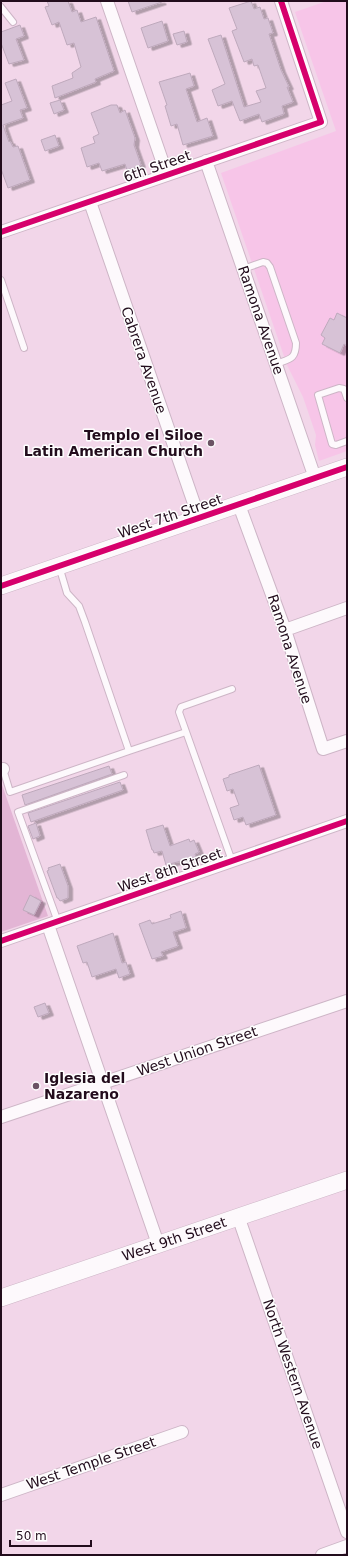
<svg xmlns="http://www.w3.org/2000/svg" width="348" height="1556" font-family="'DejaVu Sans',sans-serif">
	<defs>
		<filter id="shadow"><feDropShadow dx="4.5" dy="2.5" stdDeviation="0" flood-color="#0004"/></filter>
	</defs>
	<rect width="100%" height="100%" fill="#f2d6e9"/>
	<path fill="#f7c5e8" d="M327 1H347V451L319 461 315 445 316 435 303 397 287 365 221 173 336 131 295 12Z"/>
	<path fill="#e3b5d5" d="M1 782 48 916 1 932Z"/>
	<path fill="#d7c2d6" stroke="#bea9bc" filter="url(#shadow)" d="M47 1H68L72 12 77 10 81 22 96 17 114 71 95 79 96 82 55 98 52 86 73 78 72 73 81 67 74 43 67 45 59 22 52 25 45 7 49 6Z
		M128 1H161L162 2 132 12Z
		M251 1 254 9 260 7 264 19 268 18 273 33 269 34 281 70 289 87H287L293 102 282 106 284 114 262 122 259 114 240 121 232 101 218 106 212 90 225 84 208 39 221 35 244 107 261 102 256 91 266 88 258 65 254 66 252 59 244 62 232 31 237 29 229 8Z
		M162 21 168 41 148 48 141 28Z
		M20 25 24 36 16 39 24 60 9 64 1 43V32Z
		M184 31 187 42 177 45 173 34Z
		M190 73 194 86 186 89 197 122 207 118 213 136 183 145 177 124 171 126 165 106 167 105 159 82Z
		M16 79 27 108 20 110 23 118 3 125 9 142 10 141 13 147 18 146 30 180 8 188 1 169V105L12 101 5 83Z
		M60 100 64 110 54 114 50 103Z
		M111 105H117L120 113 125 110 135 138 134 145 141 165 127 170 125 164 102 171 99 163 87 167 81 148 95 143 93 137 99 134 91 113Z
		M55 135 59 146 45 151 41 140Z
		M337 313 347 318V346L344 344 340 353 322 344 325 338 321 335 330 318 334 320Z
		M259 765 276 815 246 825 243 817 234 820 230 808 239 805 233 789 227 791 223 779 229 777V775Z
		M109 766 112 774 25 805 22 795Z
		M120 782 123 790 31 822 28 813Z
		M36 823 40 836 33 839 28 826Z
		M163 825 170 846 189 839 190 842 194 840 199 852 195 854 196 857 166 865 162 851 154 853 153 850H152L146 830Z
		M60 864 68 886V898L60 901 58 898H57L47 871 49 870 48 868Z
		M30 895 41 901 34 915 23 910Z
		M181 911 186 928 173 932 178 946 161 952 163 956 152 959 139 924 150 920 152 924 171 918 170 915Z
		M113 933 122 963 126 962 130 974 119 978 116 969 92 977 87 962 83 963 77 946Z
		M45 1003 49 1013 38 1017 34 1007Z"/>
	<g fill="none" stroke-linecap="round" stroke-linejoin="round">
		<defs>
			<path id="lane" d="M1 7 13 22
				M243 269 263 262 267 263 270 267 296 343C296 360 289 359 276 364
				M1 280 24 348
				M347 398 344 389 339 388 318 395 332 444 336 445 347 441
				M232 689 181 707 179 712 232 861
				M129 751 186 732
				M3 769 10 792 129 751 85 622 79 606 67 593 59 566
				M58 922 18 812 124 775"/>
			<path id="street" d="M107 1 167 175
				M206 161 315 478
				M90 202 199 518
				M1 232 321 122 281 1
				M239 505 285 630 323 749 347 741
				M285 630 347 608
				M1 770 3 769
				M48 925 158 1244
				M1 941 347 821
				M1 1117 347 1001
				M238 1216 347 1532
				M1 1495 182 1432
				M322 1555 347 1546"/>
			<g id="secondary">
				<path d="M1 586 347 467"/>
				<path id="s1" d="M1 1298 347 1180"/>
			</g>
		</defs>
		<use href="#lane" stroke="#cdb5c6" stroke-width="8"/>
		<use href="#street" stroke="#cdb5c6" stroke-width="14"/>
		<use href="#secondary" stroke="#cdb5c6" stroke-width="18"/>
		<use href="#lane" stroke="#fdf9fc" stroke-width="6"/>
		<use href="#street" stroke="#fdf9fc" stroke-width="12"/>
		<use href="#secondary" stroke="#fdf9fc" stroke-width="17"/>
		<defs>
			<path id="cycleway" d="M1 232 321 122 281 1
				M1 586 347 467
				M1 941 347 821"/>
		</defs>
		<use href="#cycleway" stroke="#fefefe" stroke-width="8"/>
		<use href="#cycleway" stroke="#d6006c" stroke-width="6"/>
	</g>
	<g fill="#6b5364" stroke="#fefefe" stroke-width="1.5">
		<circle cx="211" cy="443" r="4"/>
		<circle cx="36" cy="1086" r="4"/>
	</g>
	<g text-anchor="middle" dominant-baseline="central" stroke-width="3" stroke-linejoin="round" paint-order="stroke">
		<g font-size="14" fill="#220c1c" stroke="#fefefe">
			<text transform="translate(157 166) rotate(-19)">6th Street</text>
			<text transform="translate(261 320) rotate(71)">Ramona Avenue</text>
			<text transform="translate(144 360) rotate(71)">Cabrera Avenue</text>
			<text transform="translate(170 516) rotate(-19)">West 7th Street</text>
			<text transform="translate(290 649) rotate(72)">Ramona Avenue</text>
			<text transform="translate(170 870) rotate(-19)">West 8th Street</text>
			<text transform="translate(197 1051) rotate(-19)">West Union Street</text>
			<text stroke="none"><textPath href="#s1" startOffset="183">West 9th Street</textPath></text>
			<text transform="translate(293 1374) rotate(71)">North Western Avenue</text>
			<text transform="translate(91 1463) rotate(-19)">West Temple Street</text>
		</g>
		<g font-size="14" font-weight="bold" fill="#220c1c" stroke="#fefefe" text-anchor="end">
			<text x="203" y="435">Templo el Siloe<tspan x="203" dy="16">Latin American Church</tspan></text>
			<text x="44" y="1078" text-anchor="start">Iglesia del<tspan x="44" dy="16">Nazareno</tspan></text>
		</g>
	</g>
	<rect width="348" height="1556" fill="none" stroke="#220c1c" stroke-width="4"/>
	<path d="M10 1540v6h81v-6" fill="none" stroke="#220c1c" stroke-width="2"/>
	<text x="16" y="1540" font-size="12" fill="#220c1c" stroke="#fefefe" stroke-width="3" paint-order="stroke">50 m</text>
</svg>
